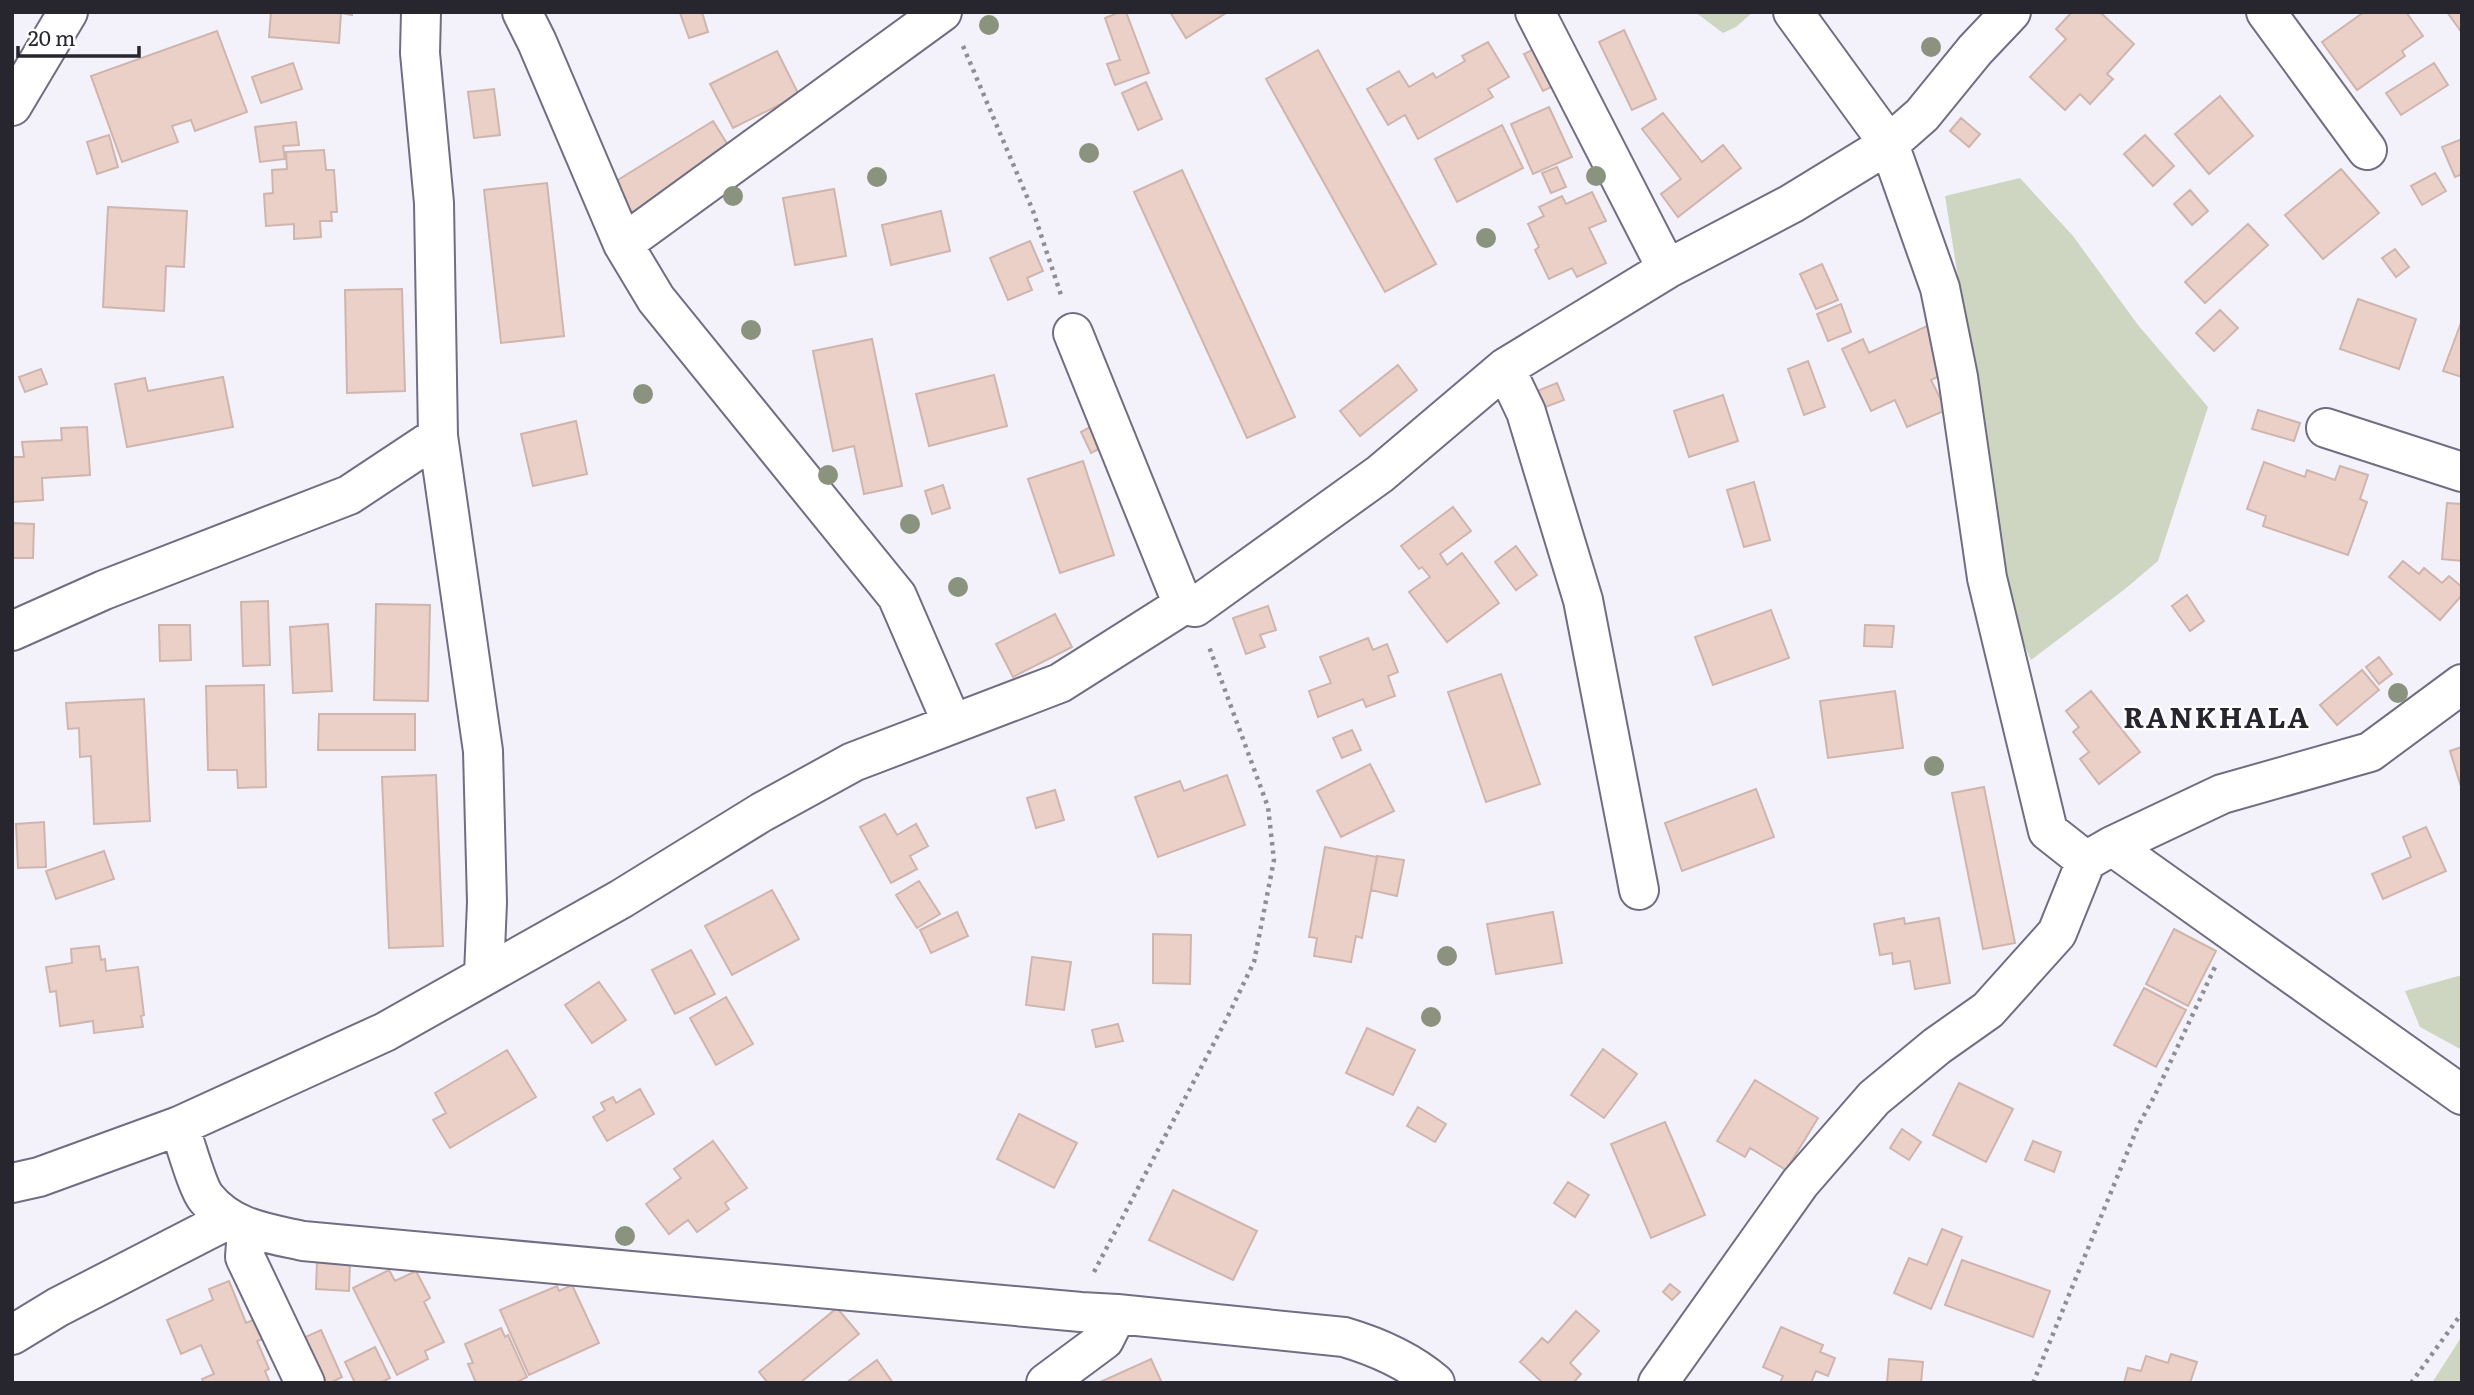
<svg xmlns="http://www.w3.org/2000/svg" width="2474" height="1395" font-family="Literata,serif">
	<rect width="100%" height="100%" fill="#f3f2fb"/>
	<path fill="#ced6c1" d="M1695 12H1753L1736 27 1723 33Z
		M2020 178 2073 236 2138 325 2208 407 2158 561 2125 589 2031 660 2005 601 1991 484 1945 196Z
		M2462 975V1050L2420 1027 2405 991Z
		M2462 1336V1383H2432Z"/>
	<path fill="#ebd0c8" stroke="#cfb5ad" stroke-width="2" d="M271 12H352V15L341 13 339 43 269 37Z
		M702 12 708 32 689 38 680 13Z
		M1120 12H1126L1149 73 1115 85 1107 64 1120 60 1105 18Z
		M1170 12H1225L1226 13 1186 38Z
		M2072 12H2100L2134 44 2107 74 2113 79 2090 104 2080 94 2065 110 2030 77 2066 39 2056 29Z
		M2364 12H2406L2423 36 2402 51 2405 56 2357 90 2322 42Z
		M2447 12H2462V33Z
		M1624 30 1656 99 1632 110 1599 42Z
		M217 31 247 112 195 131 191 120 172 126 178 142 122 162 91 76Z
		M1488 42 1509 77 1488 89 1493 97 1418 139 1405 115 1388 125 1367 89 1399 71 1409 87 1433 73 1436 78 1465 61 1462 56Z
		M1542 45 1561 82 1543 91 1524 54Z
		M1318 50 1436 264 1385 292 1266 79Z
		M777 51 799 95 733 128 710 84Z
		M293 63 302 89 261 103 252 77Z
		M2434 63 2448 85 2401 115 2386 93Z
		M1146 82 1162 119 1138 130 1122 93Z
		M494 89 500 135 474 138 468 92Z
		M2220 96 2253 136 2209 174 2175 134Z
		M1549 107 1572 157 1533 174 1511 124Z
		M1663 113 1702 162 1723 145 1741 168 1678 217 1661 194 1681 179 1642 129Z
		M1961 118 1980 134 1969 147 1950 131Z
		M713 121 733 153 633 214 613 183Z
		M296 122 299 145 283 146 285 159 260 162 255 127Z
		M1502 125 1523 168 1457 202 1435 159Z
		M109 135 118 167 97 174 87 142Z
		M2145 135 2174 166 2153 186 2124 154Z
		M2462 139V174L2455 177 2442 147Z
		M324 150 326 170H334L337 212H331L332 221H320L321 237 294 239V224L266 226 264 194 273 193 272 170 287 169 286 152Z
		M1557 167 1566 187 1551 193 1542 173Z
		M2341 169 2379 213 2323 259 2285 215Z
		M1182 170 1295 417 1247 438 1134 192Z
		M2435 173 2446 191 2422 205 2411 186Z
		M547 183 564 336 501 343 484 190Z
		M834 189 846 256 795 265 783 198Z
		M2190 190 2208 211 2192 225 2174 204Z
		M1592 192 1606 221 1589 228 1606 263 1577 277 1572 268 1549 279 1535 250 1539 247 1528 224 1544 216 1539 207 1562 196 1566 204Z
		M108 207 187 211 184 267 166 266 164 311 103 307Z
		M941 211 950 251 891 265 882 225Z
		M2248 224 2268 245 2205 303 2185 282Z
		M1030 241 1043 271 1027 278 1032 290 1008 300 990 258Z
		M2395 249 2409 267 2396 277 2382 258Z
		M1822 264 1838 300 1816 309 1800 274Z
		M402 289 405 391 347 393 345 290Z
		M2358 299 2416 319 2399 369 2340 349Z
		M1841 304 1851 332 1828 341 1817 314Z
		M2220 310 2238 328 2214 351 2196 333Z
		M2462 320V377L2443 371Z
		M1927 326 1948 372 1931 380 1946 410 1907 427 1895 400 1871 411 1842 349 1863 339 1869 353Z
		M872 339 902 486 864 494 854 446 833 451 813 351Z
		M1808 361 1825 407 1804 415 1788 369Z
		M1398 365 1417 390 1360 436 1340 411Z
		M41 369 47 384 25 392 19 377Z
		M994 375 1007 426 929 446 916 394Z
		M223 377 233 427 127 447 115 384 145 378 148 391Z
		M1557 383 1564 400 1543 408 1537 391Z
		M1723 395 1738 441 1689 457 1674 411Z
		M2258 410 2300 423 2294 441 2252 429Z
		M576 421 587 474 533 486 521 434Z
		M1092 426 1103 447 1091 453 1081 432Z
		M87 427 90 475 42 478 43 500 12 502V457H24L22 442 62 440 61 428Z
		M1083 461 1114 555 1060 573 1028 479Z
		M2264 462 2305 477 2307 470 2335 480 2340 466 2368 475 2360 499 2367 502 2348 555 2263 526 2266 516 2247 509Z
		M1754 482 1770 540 1744 547 1727 490Z
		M943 485 950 508 932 514 925 491Z
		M2447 503 2462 504V561L2442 559Z
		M1453 507 1471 531 1440 554 1447 565 1462 553 1499 603 1447 642 1409 592 1430 577 1422 567 1419 569 1401 546Z
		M12 523 34 524 33 558H12Z
		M1516 546 1537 575 1516 590 1495 562Z
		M2403 561 2419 574 2424 568 2442 583 2449 576 2462 587V595L2440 620 2389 577Z
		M2187 595 2204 621 2190 631 2172 606Z
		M268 601 270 665 243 666 241 602Z
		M376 604 430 605 428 701 374 700Z
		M1268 606 1276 630 1260 635 1265 647 1246 654 1233 618Z
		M1771 610 1789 658 1713 685 1695 637Z
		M1055 614 1072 647 1013 677 996 644Z
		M328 624 332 691 293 693 290 627Z
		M159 625H190L191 660 160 661Z
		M1865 625 1894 626 1892 647 1864 646Z
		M1368 638 1373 650 1387 644 1398 672 1388 676 1395 696 1366 707 1363 699 1318 717 1309 691 1331 683 1320 657Z
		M2379 657 2392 674 2379 684 2366 667Z
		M2362 670 2379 690 2337 725 2320 705Z
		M1501 674 1540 784 1486 802 1448 692Z
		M264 685 266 787 238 788 237 770H208L206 686Z
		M1895 691 1903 748 1828 758 1820 701Z
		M2091 691 2140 752 2099 784 2080 759 2089 752 2073 732 2079 727 2066 711Z
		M144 699 150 821 94 824 91 756 80 757 79 728 68 729 66 703Z
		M319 714H415V750H318Z
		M1352 730 1361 750 1342 758 1333 738Z
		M2462 747V790L2450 751Z
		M1370 764 1394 811 1341 837 1317 791Z
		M436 775 443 946 389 948 382 777Z
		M1227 775 1245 825 1158 857 1135 797 1180 781 1184 791Z
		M1984 787 2015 943 1983 949 1952 793Z
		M1756 789 1774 837 1682 871 1665 823Z
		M1055 790 1064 820 1036 828 1027 798Z
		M885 814 897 835 916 824 928 846 910 856 917 869 891 883 860 827Z
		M44 822 46 867 18 868 16 824Z
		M2426 827 2446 871 2383 899 2372 874 2411 857 2403 837Z
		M1325 847 1377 857 1362 938 1356 936 1351 962 1314 956 1317 938 1309 937Z
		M104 851 114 879 56 899 46 871Z
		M1377 856 1404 860 1397 896 1371 890Z
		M919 881 940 914 917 928 896 895Z
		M772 890 799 939 732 975 705 926Z
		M957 912 968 936 931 953 920 930Z
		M1553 912 1562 963 1496 974 1487 924Z
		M1904 918 1905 924 1939 918 1950 983 1915 989 1910 961 1893 964 1892 953 1880 955 1874 924Z
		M2174 929 2216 951 2188 1006 2146 984Z
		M1153 934 1191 935 1190 984 1153 983Z
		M99 946 101 960 105 959 106 971 138 967 144 1015 141 1016 143 1027 94 1033 93 1021 60 1026 56 991 50 992 46 967 72 963 71 949Z
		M691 950 715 994 675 1014 652 970Z
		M1032 957 1071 962 1064 1010 1026 1005Z
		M599 982 626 1020 592 1043 565 1005Z
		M2144 988 2186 1010 2156 1067 2114 1045Z
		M726 997 753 1044 716 1065 690 1018Z
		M1118 1024 1123 1041 1096 1047 1092 1030Z
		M1367 1028 1415 1050 1393 1095 1346 1073Z
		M1603 1049 1637 1074 1604 1118 1571 1095Z
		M507 1050 536 1097 450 1148 433 1120 446 1113 435 1093Z
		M1755 1080 1818 1118 1786 1170 1750 1148 1745 1157 1717 1141Z
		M1959 1083 2013 1109 1986 1162 1933 1135Z
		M640 1089 654 1114 607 1141 593 1117 605 1110 601 1103 613 1097 616 1103Z
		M1418 1107 1446 1124 1435 1142 1407 1126Z
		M1019 1114 1077 1143 1054 1188 997 1159Z
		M1665 1122 1705 1215 1651 1238 1611 1144Z
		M1902 1129 1921 1142 1909 1160 1890 1148Z
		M713 1141 747 1188 725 1203 729 1209 697 1232 688 1220 669 1234 646 1204 681 1178 674 1169Z
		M2033 1141 2061 1152 2054 1172 2025 1160Z
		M1568 1182 1589 1195 1575 1217 1554 1203Z
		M1173 1190 1257 1231 1233 1280 1149 1240Z
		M1942 1229 1962 1237 1931 1309 1894 1293 1909 1258 1927 1265Z
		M1962 1260 2050 1291 2033 1337 1945 1305Z
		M317 1261 350 1262 349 1291 316 1289Z
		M389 1270 395 1281 416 1271 430 1298 424 1302 444 1342 425 1351 428 1359 397 1375 353 1288Z
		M229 1281 246 1323 258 1318 266 1338 257 1341 269 1369 265 1371 270 1383H204L202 1379 214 1374 201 1345 181 1354 167 1320 213 1300 209 1289Z
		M1670 1284 1680 1292 1672 1300 1663 1292Z
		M572 1285 599 1343 529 1375 500 1310 557 1286 559 1291Z
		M837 1308 859 1334 800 1383H768L759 1372Z
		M1576 1311 1599 1331 1570 1363 1581 1374 1573 1383H1543L1520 1362 1542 1338 1548 1343Z
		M1781 1327 1823 1345 1820 1352 1835 1358 1828 1376 1816 1371 1811 1383H1780L1783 1376 1763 1367Z
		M501 1328 505 1337 508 1335 527 1377 515 1383H476L468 1364 473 1363 465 1344Z
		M321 1330 342 1377 330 1383H320L301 1339Z
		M375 1347 390 1378 380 1383H355L345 1362Z
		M2171 1354 2197 1362 2190 1383H2124L2128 1368 2141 1371 2146 1356 2168 1363Z
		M1151 1359 1162 1383H1101L1100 1382Z
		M1889 1359 1923 1362 1921 1383H1887Z
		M877 1360 893 1383H846Z"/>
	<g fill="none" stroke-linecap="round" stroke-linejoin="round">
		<defs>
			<path id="minor" d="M421 12 420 53 434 203 438 436 483 751 487 902 484 975
				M522 12 537 42 623 244 656 299 897 596 952 723
				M1535 12 1667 269
				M1793 12 1889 144 1940 288 1958 377 1987 578 2048 831 2086 861
				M2266 12 2367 150
				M12 106 68 12
				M623 244 942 12
				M1073 333 1183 605
				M1505 368 1526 412 1583 600 1639 890
				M2326 428 2462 472
				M12 631 104 590 349 495 438 436
				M2112 846 2462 1095
				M179 1126C185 1141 197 1187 206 1198 231 1229 267 1233 303 1241L1081 1312 1117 1314 1344 1337C1378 1347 1408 1360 1435 1383
				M12 1183 39 1177 179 1126 385 1032 621 899 762 812 853 762 1060 683 1183 605 1195 607 1380 474 1505 368 1667 269 1791 204 1889 144 1922 115 1975 50 2011 12
				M247 1229 245 1257 305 1383
				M12 1335 58 1307 229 1219
				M1046 1383 1104 1340 1117 1314
				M1658 1383 1800 1183 1874 1098 1937 1046 1988 1010 2057 933 2086 861 2112 846 2222 794 2370 752 2462 684"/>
		</defs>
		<use href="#minor" stroke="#716d83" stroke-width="42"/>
		<path stroke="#8f8d96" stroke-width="4.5" stroke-dasharray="3.5 5" stroke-linecap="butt" d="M963 46 1033 211 1061 295
			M1094 1272 1226 1020 1254 962 1274 860 1268 807 1208 644
			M2033 1383 2138 1126 2154 1097 2215 967
			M2411 1383 2462 1313"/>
		<use href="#minor" stroke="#fff" stroke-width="38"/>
	</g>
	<g fill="#8b927d">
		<circle cx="989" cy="25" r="10"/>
		<circle cx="1931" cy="47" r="10"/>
		<circle cx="1089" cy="153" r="10"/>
		<circle cx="1596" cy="176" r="10"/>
		<circle cx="877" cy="177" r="10"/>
		<circle cx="733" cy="196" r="10"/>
		<circle cx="1486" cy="238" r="10"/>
		<circle cx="751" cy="330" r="10"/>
		<circle cx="643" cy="394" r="10"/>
		<circle cx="828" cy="475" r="10"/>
		<circle cx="910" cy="524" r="10"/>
		<circle cx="958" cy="587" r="10"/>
		<circle cx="2398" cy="693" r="10"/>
		<circle cx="1934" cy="766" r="10"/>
		<circle cx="1447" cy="956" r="10"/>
		<circle cx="1431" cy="1017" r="10"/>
		<circle cx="625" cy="1236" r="10"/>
	</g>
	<g text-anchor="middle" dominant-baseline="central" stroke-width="5" stroke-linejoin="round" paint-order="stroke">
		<g font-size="28" font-weight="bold" letter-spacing="2" fill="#27252e" stroke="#fff">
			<text x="2217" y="716">RANKHALA</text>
		</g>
	</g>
	<rect width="2474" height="1395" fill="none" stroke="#27252e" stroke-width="28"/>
	<path d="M18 46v10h121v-10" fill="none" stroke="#27252e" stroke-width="3.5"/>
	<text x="28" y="46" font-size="21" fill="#27252e" stroke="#ffffff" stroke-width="5" paint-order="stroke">20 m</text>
</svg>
